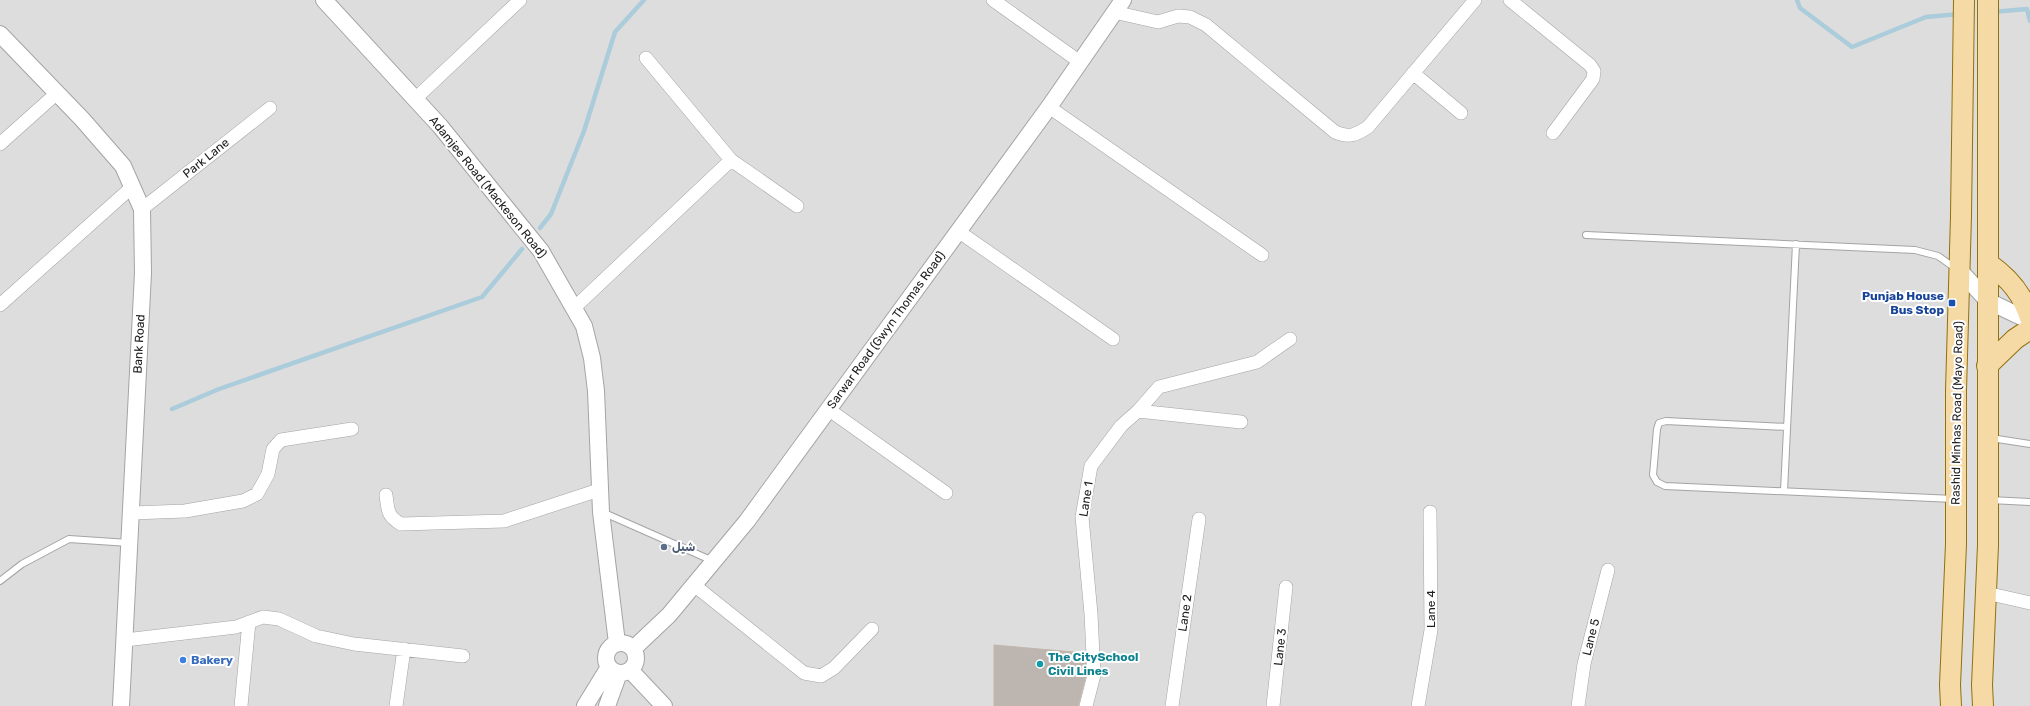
<svg xmlns="http://www.w3.org/2000/svg" width="2030" height="706" font-family="Rubik,'Noto Sans Arabic',sans-serif">
	<rect width="100%" height="100%" fill="#f0eee7"/>
	<path fill="#dedddd" d="M0 0H2030V706H0Z"/>
	<g fill="none" stroke-linecap="round" stroke-linejoin="round">
		<path stroke="#abccda" stroke-width="4.5" d="M1797 0 1800 8 1852 47 1926 17 1959 14
			M1992 12 2027 9 2030 21
			M540 228 551 214 584 131 615 32 644 0
			M172 409 219 389 482 297 522 249"/>
	</g>
	<path fill="#bdb6b0" stroke="#c1b6aa" d="M994 645 1085 653 1086 675 1078 706H994Z"/>
	<g fill="none" stroke-linecap="round" stroke-linejoin="round">
		<defs>
			<path id="service" d="M1586 235 1915 250 1938 256 1955 268
				M1787 427 1666 421 1659 423 1657 429 1653 475 1657 482 1665 486 1954 499
				M1991 438 2030 444
				M1784 491 1796 244
				M1990 500 2030 502
				M602 512 713 561
				M0 581 22 564 69 539 129 543"/>
			<path id="minor" d="M993 0 1080 62
				M1510 0 1590 65 1594 71 1593 79 1553 133
				M1114 12 1158 22 1178 16 1190 17 1206 25 1335 132C1349 138 1356 135 1368 127L1475 0
				M646 58 731 160 797 206
				M1413 73 1461 113
				M415 99 520 0
				M1049 107 1262 255
				M0 144 57 93
				M142 209 270 108
				M958 231 1113 339
				M0 305 132 187
				M574 308 731 160
				M828 409 946 493
				M1138 411 1241 422
				M386 495C388 510 387 516 401 524L504 521 599 490
				M132 513 185 511 243 501 257 494 268 474 273 449 281 440 352 429
				M694 585 804 673 821 676 834 668 872 629
				M1986 593 2030 603
				M125 640 236 627 263 617 279 619 316 636 354 644 463 656
				M241 706 249 622
				M396 706 404 649
				M1086 706 1094 675 1091 614 1082 517 1091 466 1121 426 1138 411 1159 387 1257 362 1290 339
				M1172 706 1199 519
				M1273 706 1286 587
				M1418 706 1431 630 1430 512
				M1578 706 1584 664 1608 570"/>
			<path id="tertiary" d="M324 0 440 126 541 251 584 326 592 358 596 391 601 512 617 643
				M0 34 82 119 123 166 142 209 143 273 121 706
				M1960 271 1988 301 2030 321
				M606 658a15 15 0 1 1 30 0a15 15 0 1 1-30 0Z
				M633 649 669 615 747 521 1049 107 1123 0
				M630 670 664 706
				M585 706 609 667
				M607 706 619 673"/>
			<path id="primary" d="M1989 264C2009 278 2023 294 2030 318
				M1987 366 2015 339 2030 329
				M1951 706 1950 685 1956 544V391L1961 216 1964 0
				M1983 706 1982 685 1988 545V0"/>
		</defs>
		<use href="#service" stroke="#a4a4a4" stroke-width="8"/>
		<use href="#minor" stroke="#a4a4a4" stroke-width="14"/>
		<use href="#tertiary" stroke="#a4a4a4" stroke-width="18"/>
		<use href="#primary" stroke="#92700a" stroke-width="22"/>
		<use href="#service" stroke="#fff" stroke-width="6"/>
		<use href="#minor" stroke="#fff" stroke-width="13"/>
		<use href="#tertiary" stroke="#fff" stroke-width="16"/>
		<use href="#primary" stroke="#f6daa6" stroke-width="20"/>
	</g>
	<rect fill="#1a4fb4" stroke="#fff" stroke-width="1.5" x="1948" y="299" width="8" height="8" rx="2"/>
	<circle fill="#5c6f8a" stroke="#fff" stroke-width="1.5" cx="664" cy="547" r="4"/>
	<circle fill="#3f7fe0" stroke="#fff" stroke-width="1.5" cx="183" cy="660" r="4"/>
	<circle fill="#0f9aa8" stroke="#fff" stroke-width="1.5" cx="1040" cy="664" r="4"/>
	<g text-anchor="middle" dominant-baseline="central" stroke-width="4" stroke-linejoin="round" paint-order="stroke">
		<g font-size="12" fill="#202020" stroke="#fff">
			<text transform="translate(206 158) rotate(-39)">Park Lane</text>
			<text transform="translate(488 187) rotate(51)">Adamjee Road (Mackeson Road)</text>
			<text transform="translate(886 330) rotate(-54)">Sarwar Road (Gwyn Thomas Road)</text>
			<text transform="translate(139 344) rotate(-87)">Bank Road</text>
			<text transform="translate(1957 413) rotate(-89)">Rashid Minhas Road (Mayo Road)</text>
			<text transform="translate(1086 499) rotate(-81)">Lane 1</text>
			<text transform="translate(1431 609) rotate(-90)">Lane 4</text>
			<text transform="translate(1185 613) rotate(-82)">Lane 2</text>
			<text transform="translate(1591 637) rotate(-76)">Lane 5</text>
			<text transform="translate(1280 647) rotate(-84)">Lane 3</text>
		</g>
		<g font-size="12" font-weight="bold" fill="#164399" stroke="#fff" text-anchor="end">
			<text x="1944" y="296">Punjab House<tspan x="1944" dy="14">Bus Stop</tspan></text>
		</g>
		<g font-size="12" font-weight="bold" fill="#4e5e75" stroke="#fff" text-anchor="start">
			<text x="672" y="547">شیل</text>
		</g>
		<g font-size="12" font-weight="bold" fill="#0d838f" stroke="#fff" text-anchor="start">
			<text x="1048" y="657">The CitySchool<tspan x="1048" dy="14">Civil Lines</tspan></text>
		</g>
		<g font-size="12" font-weight="bold" fill="#366cbe" stroke="#fff" text-anchor="start">
			<text x="191" y="660">Bakery</text>
		</g>
	</g>
</svg>
